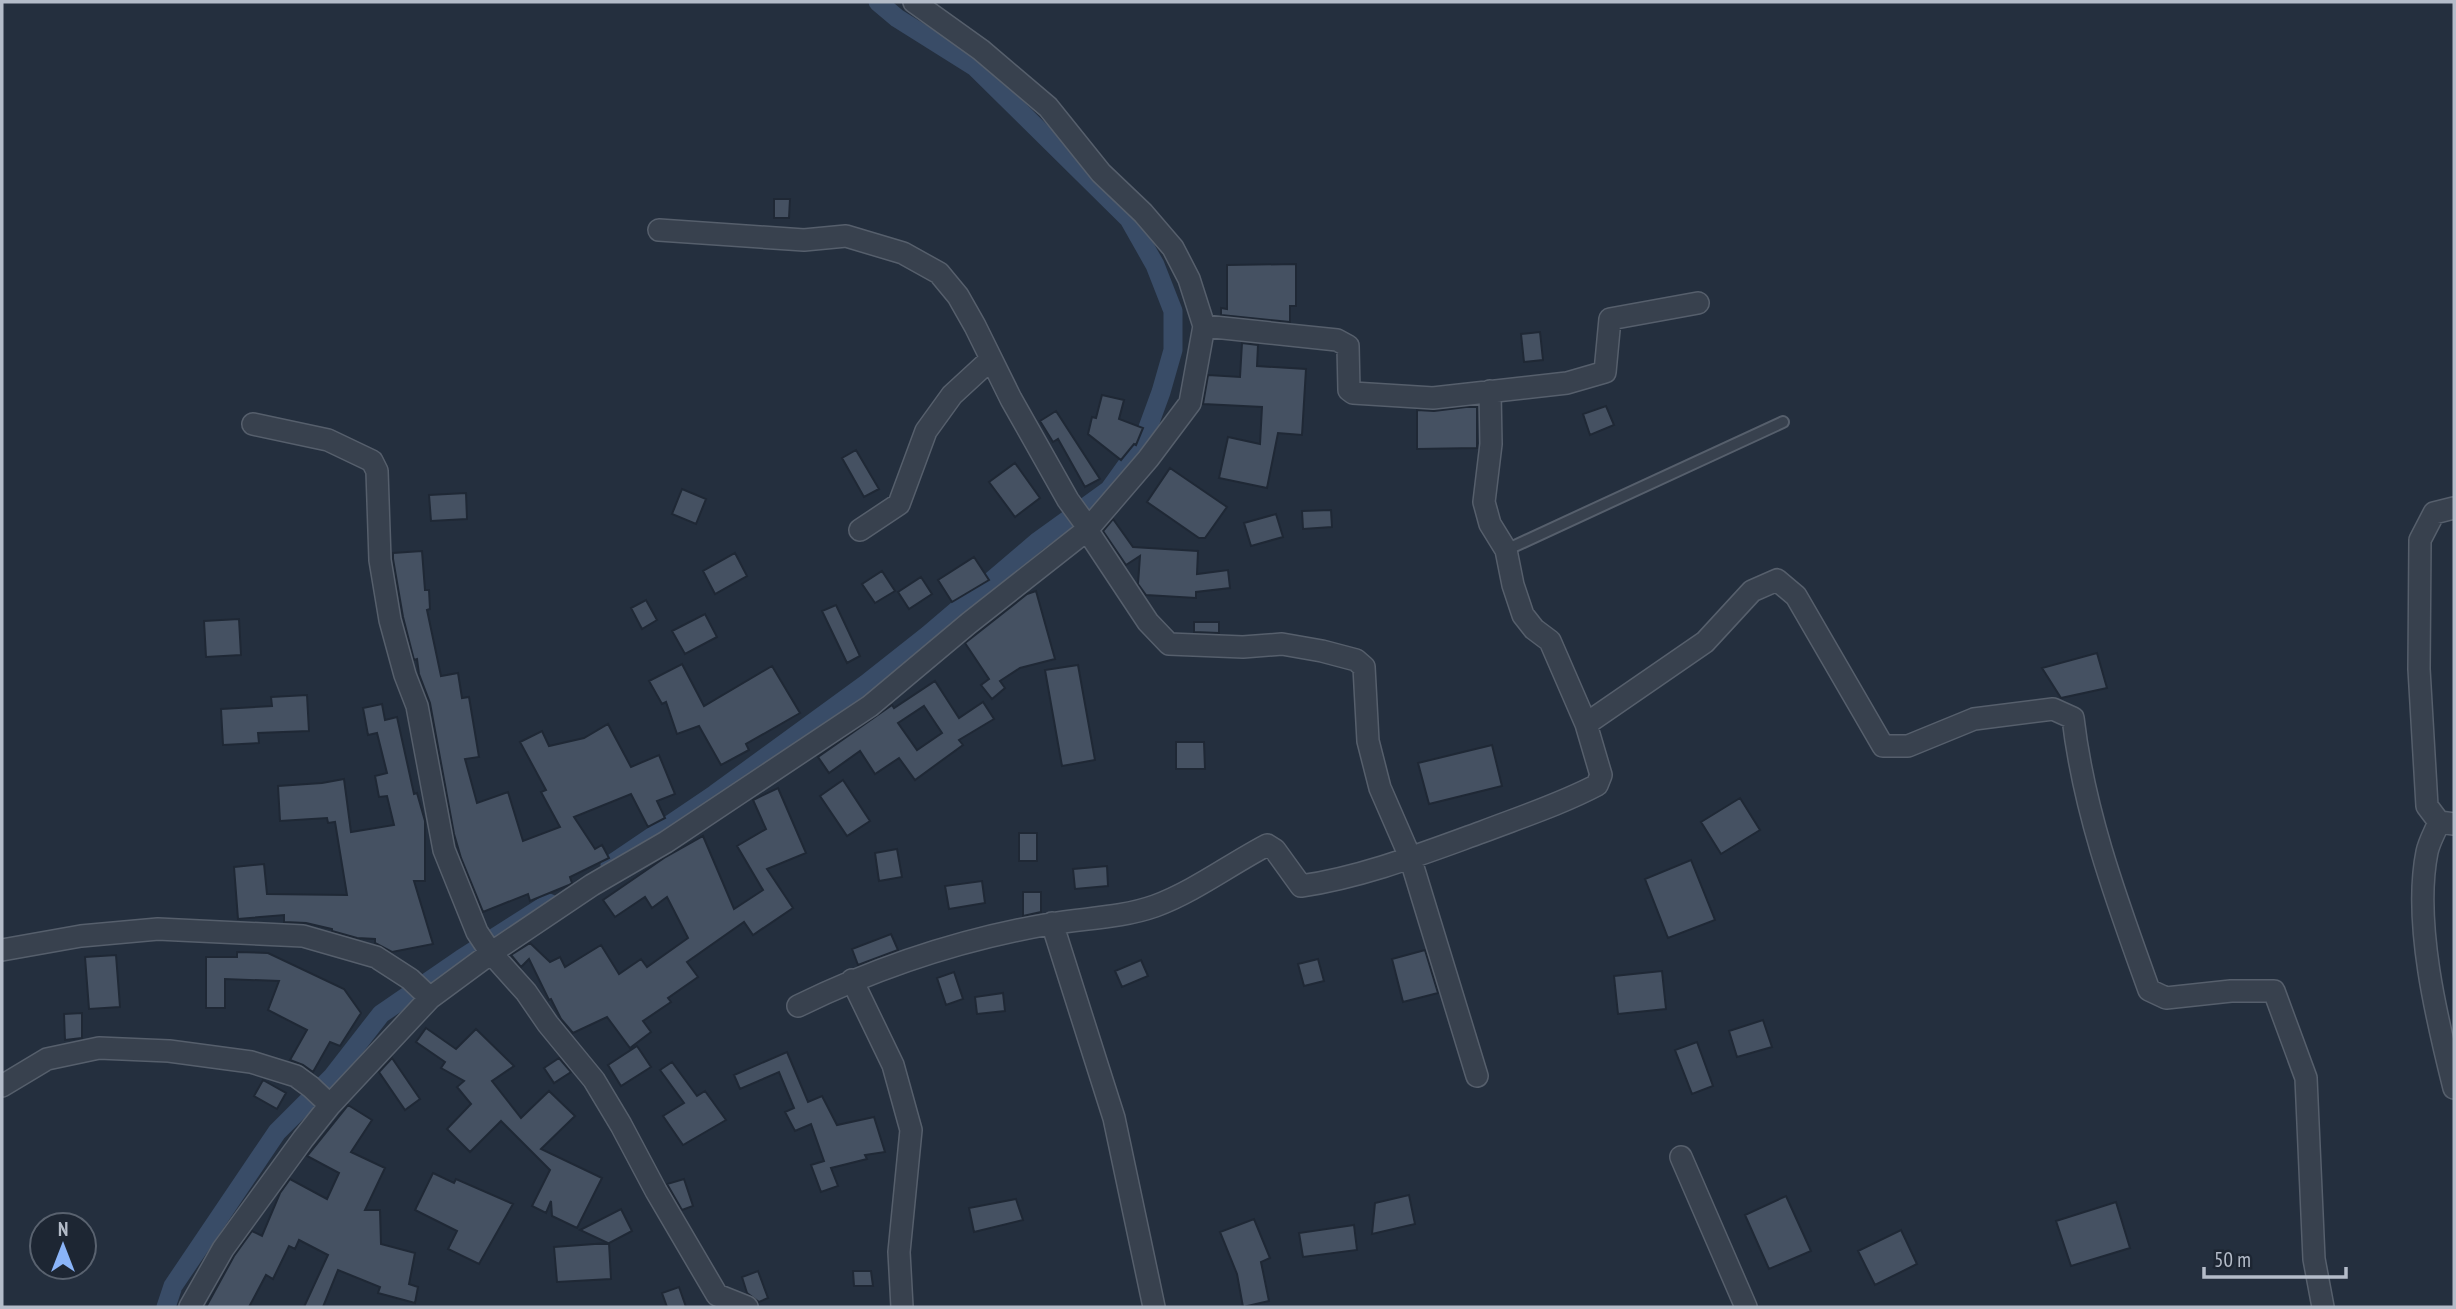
<svg xmlns="http://www.w3.org/2000/svg" width="2456" height="1309" font-family="'PT Sans Narrow',sans-serif">
	<rect width="100%" height="100%" fill="#242f3e"/>
	<g fill="none" stroke-linecap="round" stroke-linejoin="round">
		<path stroke="#394c67" stroke-width="19" d="M610 865 715 794 866 684 928 635 1037 542 1109 490 1142 444 1161 392 1173 350V311L1155 265 1129 219 975 67 897 18 878 2
			M166 1307 173 1286 277 1132 332 1077 381 1014 461 959 549 903"/>
	</g>
	<path fill="#455162" stroke="#1f2835" stroke-width="2" fill-rule="evenodd" d="M774 199H790L789 218H774Z
		M1296 264V306H1290V322L1221 315V308L1227 309V265Z
		M1540 332 1543 360 1524 362 1521 334Z
		M1242 343 1258 345 1257 366 1306 369 1302 435 1278 433 1267 488 1219 478 1228 437 1260 444 1262 407 1203 404 1208 375 1240 377Z
		M1102 395 1124 400 1119 419 1143 428 1136 445 1134 444 1121 460 1088 434 1092 417 1096 418Z
		M1606 406 1614 425 1590 435 1583 414Z
		M1466 407H1477V448L1417 449V410L1434 411Z
		M1056 411 1100 479 1085 487 1058 439 1053 442 1040 421Z
		M856 450 879 489 864 497 842 458Z
		M1015 463 1040 498 1015 517 989 482Z
		M1170 468 1227 507 1205 538H1199L1147 502Z
		M682 489 706 499 696 524 672 514Z
		M466 493 467 519 431 521 429 495Z
		M1331 510 1332 527 1303 529 1302 511Z
		M1276 514 1283 537 1251 546 1244 523Z
		M1113 519 1133 547 1198 551 1197 574 1228 570 1230 588 1196 592V598L1146 595 1138 584 1140 556 1126 565 1103 531Z
		M422 551 425 590H429L430 609 427 610 441 676 458 673 462 698 469 697 479 757 465 759 477 803 508 792 523 841 560 827 541 792 546 790 520 742 542 731 549 746 584 738 608 724 631 767 659 755 675 794 657 801 665 818 648 827 631 794 574 817 595 849 602 845 609 858 570 877 572 883 569 885 530 901 528 894 483 912 461 858 454 834 430 703 419 674 417 659 414 660 403 617 393 559V553Z
		M735 553 747 576 715 594 703 571Z
		M974 557 989 580 952 602 938 580Z
		M882 571 895 591 875 603 862 584Z
		M921 577 932 594 909 609 898 592Z
		M1036 591 1055 659 1020 668 1000 681 1005 688 992 699 981 685 989 679 965 643 1027 594Z
		M646 600 657 620 642 629 631 608Z
		M836 605 860 656 847 663 822 611Z
		M705 614 717 637 685 654 672 631Z
		M239 619 241 655 206 657 204 621Z
		M1194 622H1219V633L1194 632Z
		M2097 653 2107 688 2061 698 2042 668Z
		M682 664 704 706 772 666 800 713 746 744 749 750 721 765 699 726 677 734 666 702 662 704 649 681Z
		M1078 665 1095 760 1062 766 1045 670Z
		M935 681 959 718 983 702 994 719 959 740 963 745 915 780 899 758 875 774 860 751 829 773 818 757 892 705 894 708ZM924 706 942 733 917 750 898 723Z
		M307 695 309 731 258 733 259 743 223 745 221 709 272 706 271 697Z
		M382 704 385 720 397 717 414 794 417 793 425 821V881H414L433 944 392 952 375 943V939L357 938 332 931V929L306 923 284 922V915L238 919 234 867 264 864 267 894 347 895 335 822 328 823 327 818 280 821 278 786 322 783 344 779 351 832 394 825 387 796 379 797 375 776 387 773 377 733 368 735 363 708Z
		M1176 742H1204L1205 769H1176Z
		M1492 745 1502 786 1429 804 1418 763Z
		M843 780 870 821 847 836 820 796Z
		M778 788 806 853 767 869 793 908 753 935 744 922 687 962 698 977 668 998 671 1002 643 1021 651 1032 630 1048 607 1017 573 1033 561 1019 551 999 549 1000 529 959 521 967 511 955 530 943 550 962 560 957 565 967 601 945 619 974 641 959 647 967 688 938 667 897 652 908 645 897 615 917 603 900 664 858 703 836 734 909 763 890 737 846 766 829 753 800Z
		M1740 798 1760 830 1721 854 1701 822Z
		M1019 833H1037V861H1019Z
		M897 849 902 877 879 881 875 853Z
		M1691 860 1715 920 1668 938 1645 879Z
		M1107 866 1108 886 1075 889 1073 869Z
		M982 881 985 903 949 909 945 886Z
		M1023 892H1041V912L1023 916Z
		M891 934 898 950 858 965 852 949Z
		M1425 950 1438 993 1403 1002 1392 959Z
		M237 952 268 953 344 989 361 1013 340 1046 330 1042 313 1072 303 1065 290 1060 307 1030 268 1010 279 981 225 979V1008H206V957H237Z
		M116 955 120 1007 89 1009 85 957Z
		M1318 959 1324 981 1304 986 1298 964Z
		M1141 960 1148 976 1122 987 1115 971Z
		M1662 971 1666 1009 1618 1014 1614 976Z
		M954 972 963 999 946 1005 937 978Z
		M1003 993 1005 1011 977 1014 975 997Z
		M82 1013V1038L65 1040 64 1014Z
		M1763 1020 1772 1047 1737 1057 1729 1031Z
		M426 1028 456 1049 476 1029 514 1066 492 1081 521 1118 549 1091 575 1116 541 1149 602 1178 577 1228 552 1216 551 1201 546 1213 532 1206 550 1170 501 1121 470 1152 447 1129 471 1104 457 1087 464 1081 441 1068 445 1062 416 1042Z
		M1697 1042 1713 1086 1692 1094 1675 1050Z
		M637 1046 651 1067 621 1086 608 1065Z
		M787 1052 808 1102 822 1096 837 1125 874 1117 885 1152 865 1155 867 1159 831 1168 838 1186 821 1192 811 1165 824 1161 811 1124 795 1131 785 1112 794 1108 779 1072 740 1089 734 1075Z
		M392 1058 420 1099 405 1110 379 1072Z
		M559 1058 571 1072 554 1083 544 1068Z
		M672 1062 697 1096 705 1091 726 1120 683 1145 663 1116 684 1103 660 1070Z
		M263 1080 286 1093 277 1109 254 1096Z
		M348 1105 372 1120 351 1152 385 1168 365 1210H380L381 1244 415 1253 409 1284 418 1287 415 1303 378 1293 380 1287 338 1270 323 1307H304L328 1255 299 1240 295 1249 289 1246 273 1279 266 1275 249 1307H206L234 1256 252 1231 262 1236 280 1193 290 1179 327 1199 339 1173 307 1156Z
		M433 1173 454 1183 456 1179 513 1204 479 1264 448 1249 457 1231 415 1210Z
		M684 1179 693 1206 682 1210 667 1184Z
		M1409 1195 1415 1224 1372 1234 1375 1203Z
		M1786 1196 1811 1251 1769 1269 1745 1215Z
		M1016 1199 1023 1220 974 1232 969 1208Z
		M2116 1202 2130 1248 2071 1266 2056 1221Z
		M621 1209 632 1231 609 1243 611 1279 557 1282 554 1247 608 1243 580 1230Z
		M1254 1219 1270 1258 1261 1262 1269 1301 1243 1307 1237 1274 1220 1232Z
		M1354 1225 1357 1250 1303 1257 1299 1233Z
		M1901 1230 1917 1264 1875 1285 1858 1251Z
		M758 1271 768 1298 759 1302 747 1293 742 1277Z
		M853 1271H871L873 1286H854Z
		M679 1287 686 1307H667L662 1293Z"/>
	<g fill="none" stroke-linecap="round" stroke-linejoin="round">
		<defs>
			<path id="lane" d="M1506 550 1783 422"/>
			<path id="street" d="M659 230 804 240 846 236 903 253 939 273 958 296 975 326 1011 399 1068 500 1084 522 1087 530 1148 622 1169 644 1243 647 1282 644 1322 651 1356 660 1364 667 1368 741 1380 788 1410 857 1477 1076
				M1204 326 1337 340 1348 346 1349 390 1353 393 1433 398 1567 383 1605 372 1610 319 1698 303
				M253 424 328 440 372 461 377 471 380 560 390 620 405 675 417 706 444 850 477 932 491 953 526 992 548 1024 594 1080 621 1125 656 1191 717 1295 747 1307
				M2454 508 2434 513 2420 540 2419 669 2427 806 2439 822 2454 824
				M860 530 899 504 926 431 952 395 990 360
				M1586 724 1705 642 1752 591 1777 580 1796 596 1883 746H1908L1974 719 2053 709 2073 718C2084 813 2117 901 2149 990L2166 998 2231 991H2274L2306 1078 2314 1259 2323 1307
				M2439 822C2435 832 2429 842 2427 852 2413 922 2437 1020 2454 1088
				M1052 923 1114 1118 1154 1307
				M2 950 81 936 158 929 303 936 376 957 410 979 430 998
				M852 980 893 1065 911 1130 899 1252 902 1307
				M798 1006C878 967 962 939 1050 924 1085 918 1121 918 1155 906 1195 891 1229 865 1267 845L1275 850 1301 886C1363 877 1424 853 1482 832 1521 817 1561 804 1597 785L1601 775 1586 724 1550 641 1534 629 1523 615 1513 585 1506 550 1490 524 1484 502 1491 444 1490 391
				M2 1086 47 1059 99 1048 169 1051 251 1062 296 1076 311 1087 330 1105
				M1681 1157 1746 1307
				M190 1307 223 1249 303 1139 330 1105 430 998 491 953 592 885 666 842 870 706 969 623 1087 530 1148 459 1190 403 1204 326 1189 279 1173 248 1143 213 1101 173 1048 107 981 50 914 2"/>
		</defs>
		<use href="#lane" stroke="#565f6c" stroke-width="14"/>
		<use href="#street" stroke="#565f6c" stroke-width="24"/>
		<use href="#lane" stroke="#38414e" stroke-width="10"/>
		<use href="#street" stroke="#38414e" stroke-width="21"/>
	</g>
	<rect width="2456" height="1309" fill="none" stroke="#b4bcc9" stroke-width="7"/>
	<g transform="translate(63 1246)"><circle r="33" fill="#1d2633" stroke="#59626f" stroke-width="2"/>
	<path d="M0-5L12 26L0 18L-12 26Z" fill="#8ab4f8"/>
	<text y="-10" font-size="19" font-weight="bold" text-anchor="middle" fill="#b4bcc9">N</text>
	</g>
	<path d="M2204 1267v10h142v-10" fill="none" stroke="#b4bcc9" stroke-width="3.5"/>
	<text x="2214" y="1267" font-size="21" fill="#b4bcc9" stroke="#1d2633" stroke-width="5" paint-order="stroke">50 m</text>
</svg>
